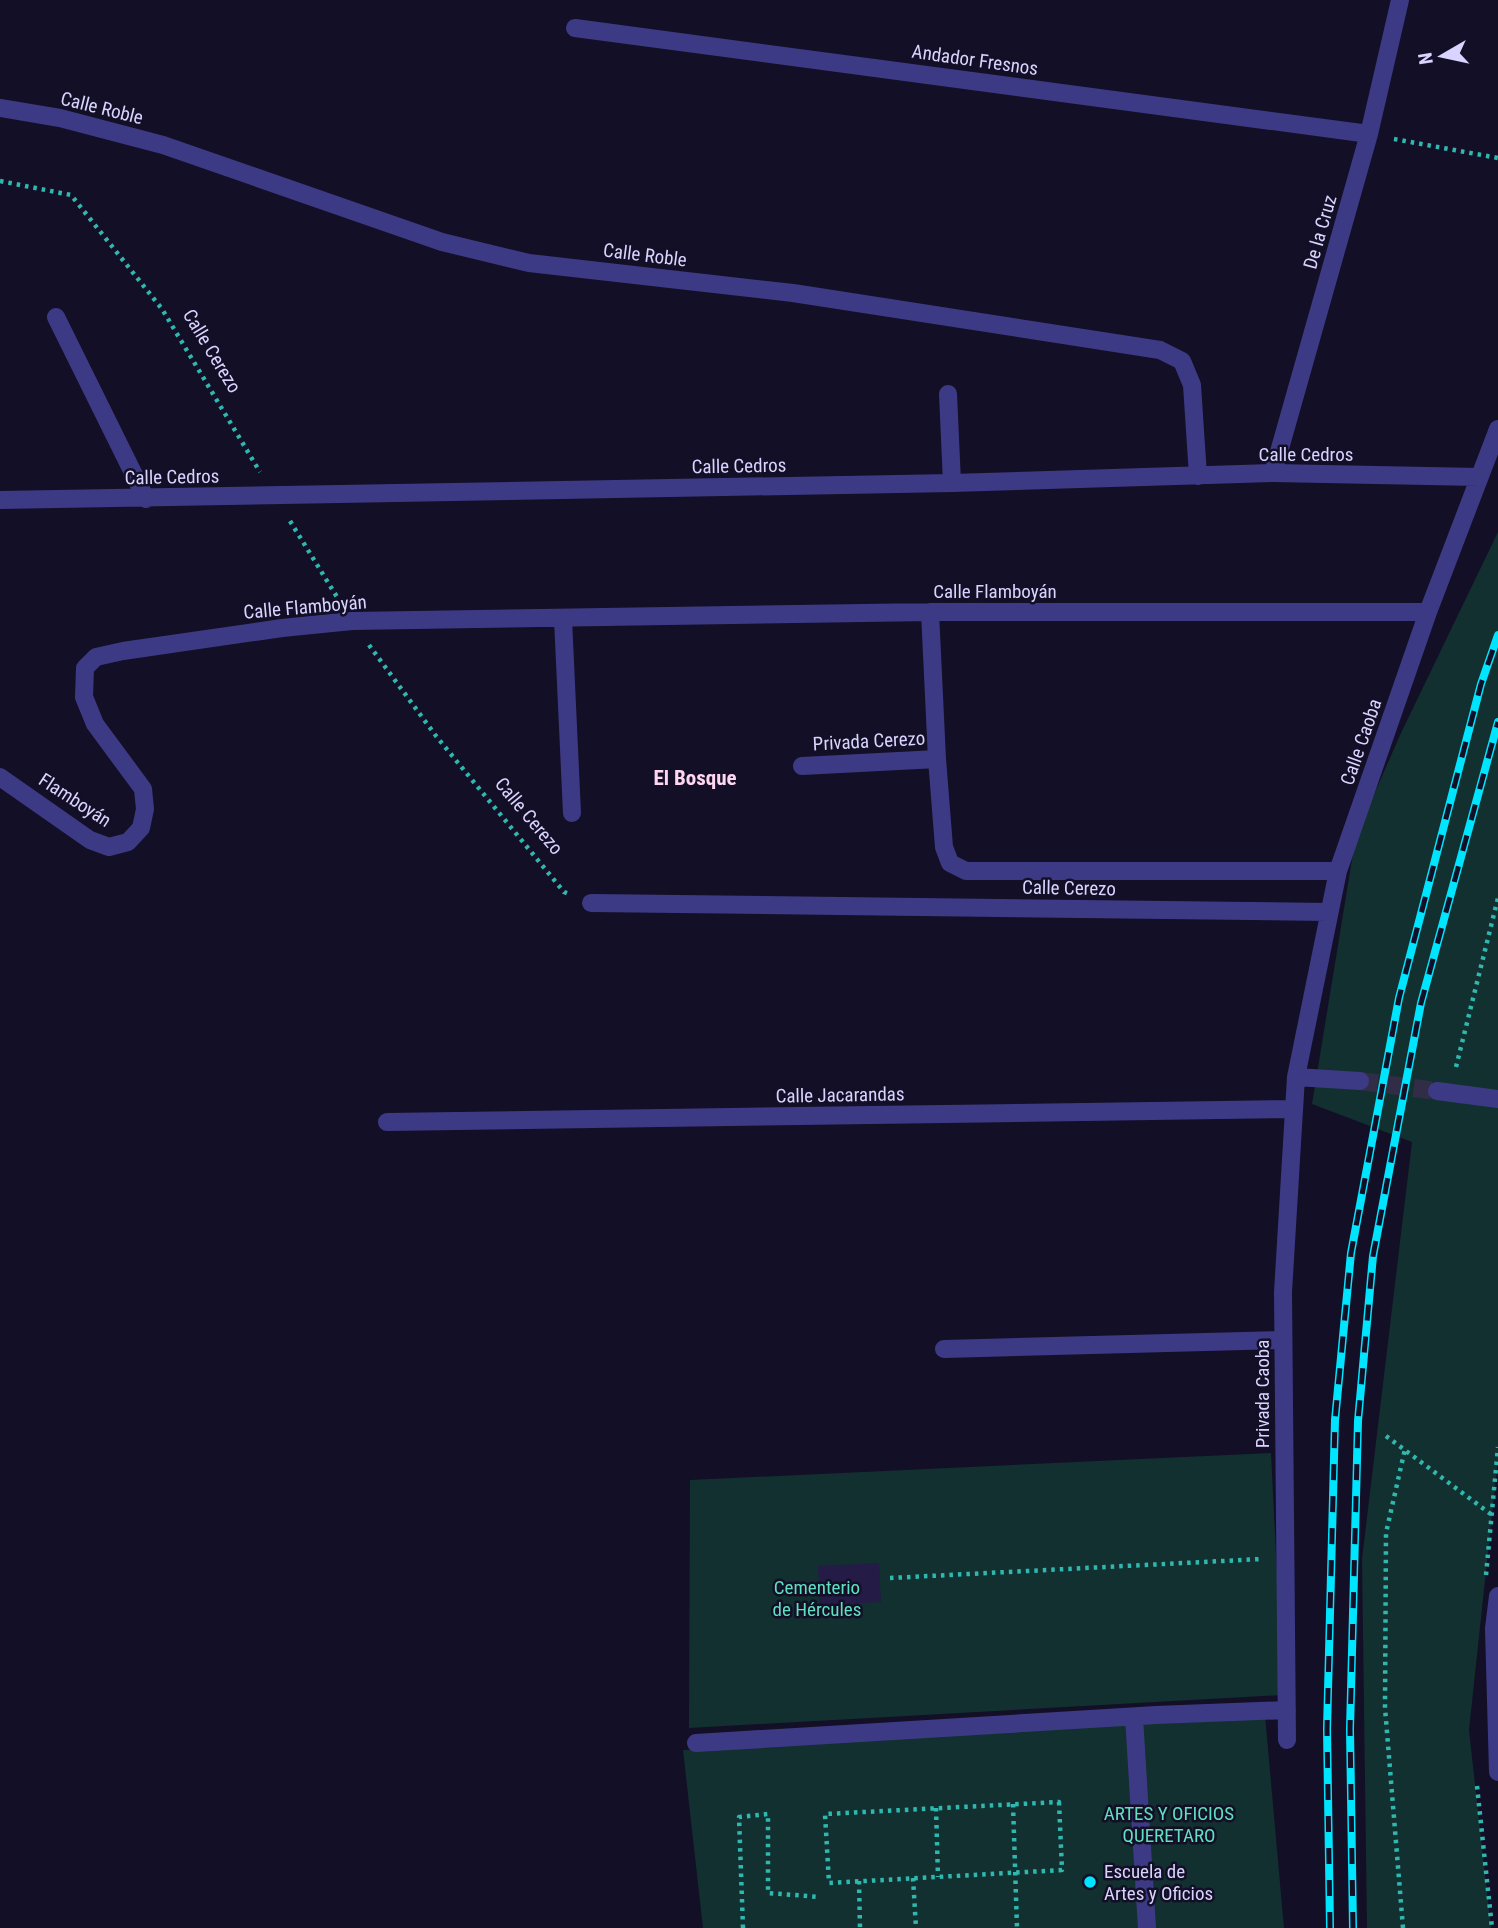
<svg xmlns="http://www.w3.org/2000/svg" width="1498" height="1928" font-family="'Roboto Condensed',sans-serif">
	<rect width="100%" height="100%" fill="#130f26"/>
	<path fill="#12302f" d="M1498 532V1459L1469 1730 1491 1928H1367L1362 1559 1412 1142 1312 1104 1356 835 1401 733Z
		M1271 1453 1283 1695 689 1728 690 1480Z
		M1265 1715 1284 1928H703L683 1750Z"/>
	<path fill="#241b47" d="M879 1563 881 1602 820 1605 818 1566Z"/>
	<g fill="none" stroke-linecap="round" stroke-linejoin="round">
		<path stroke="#312d47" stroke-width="18" stroke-dasharray="18 9" stroke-linecap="butt" d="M1360 1081 1437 1091"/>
		<path stroke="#2fb8b0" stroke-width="4.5" stroke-dasharray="3.5 5" stroke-linecap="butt" d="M1394 139 1498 158
			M0 181 71 195 162 309 260 472
			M290 521 337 597
			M369 645 436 736 564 892 569 894
			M1456 1067 1498 898
			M1386 1436 1492 1515
			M1486 1575 1498 1447
			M890 1578 1262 1559
			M1477 1786 1492 1928
			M1059 1802 1062 1870 829 1883 825 1814Z
			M1013 1804 1017 1928
			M936 1808 938 1877
			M913 1878 916 1928
			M859 1881 860 1928
			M743 1928 739 1817 768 1814V1893L820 1897
			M1403 1928 1385 1708 1386 1533 1405 1449"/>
		<path stroke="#3d3a85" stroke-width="18" d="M575 28 1369 134
			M0 108 60 118 163 145 442 242 529 263 793 293 1160 350 1182 361 1192 385 1198 476
			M56 317 146 499
			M948 394 952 483
			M1273 473 1369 134 1400 0
			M0 500 952 483 1273 473 1479 477
			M930 612 937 759 944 847 950 863 966 871H1338
			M563 619 572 813
			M802 766 937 759
			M0 777 90 840 109 847 128 842 141 828 145 809 143 789 95 724 84 697 85 668 96 657 123 651 282 628 352 621 930 612H1428
			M591 903 1329 912
			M1296 1077 1360 1081
			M1437 1091 1498 1099
			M387 1122 1293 1109
			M944 1349 1283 1340
			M1498 1596 1494 1628 1498 1772
			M1134 1717 1147 1928
			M1287 1740 1283 1292 1296 1077 1338 871 1428 612 1498 429
			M696 1743 1156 1715 1287 1710"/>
		<defs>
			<path id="rail" d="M1330 1928 1327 1729 1335 1420 1351 1253 1399 998 1481 684 1498 635
				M1353 1928 1350 1729 1358 1421 1373 1256 1421 1003 1498 722"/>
		</defs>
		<use href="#rail" stroke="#00e5ff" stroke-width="8"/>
		<use href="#rail" stroke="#130f26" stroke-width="5" stroke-dasharray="16" stroke-linecap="butt"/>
	</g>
	<circle fill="#00e5ff" stroke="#130f26" stroke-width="2.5" cx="1090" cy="1882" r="7"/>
	<g text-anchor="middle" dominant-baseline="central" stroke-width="5" stroke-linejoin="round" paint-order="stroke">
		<g font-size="19" fill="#d9d4ff" stroke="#130f26">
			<text transform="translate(975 60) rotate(8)">Andador Fresnos</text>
			<text transform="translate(102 108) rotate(14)">Calle Roble</text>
			<text transform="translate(1320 232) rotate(-74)">De la Cruz</text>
			<text transform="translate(645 255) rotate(7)">Calle Roble</text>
			<text transform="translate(212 351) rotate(59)">Calle Cerezo</text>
			<text x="1306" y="454">Calle Cedros</text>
			<text transform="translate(739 466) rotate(-1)">Calle Cedros</text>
			<text transform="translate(172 477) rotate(-1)">Calle Cedros</text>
			<text x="995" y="591">Calle Flamboyán</text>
			<text transform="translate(305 607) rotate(-5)">Calle Flamboyán</text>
			<text transform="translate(869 741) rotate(-3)">Privada Cerezo</text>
			<text transform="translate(1361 742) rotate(-71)">Calle Caoba</text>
			<text transform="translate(75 800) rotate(33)">Flamboyán</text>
			<text transform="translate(529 816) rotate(50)">Calle Cerezo</text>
			<text transform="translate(1069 888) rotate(1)">Calle Cerezo</text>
			<text transform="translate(840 1095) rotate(-1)">Calle Jacarandas</text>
			<text transform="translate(1262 1394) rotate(-90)">Privada Caoba</text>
		</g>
		<g font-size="19" fill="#5fe0c0" stroke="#130f26">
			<text x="817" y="1587">Cementerio<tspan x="817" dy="22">de Hércules</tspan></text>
			<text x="1169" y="1813">ARTES Y OFICIOS<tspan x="1169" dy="22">QUERETARO</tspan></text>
		</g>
		<g font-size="19" fill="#d9d4ff" stroke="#130f26" text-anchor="start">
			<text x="1104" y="1871">Escuela de<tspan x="1104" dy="22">Artes y Oficios</tspan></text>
		</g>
		<g font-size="21" font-weight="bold" fill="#ffd6f0" stroke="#130f26">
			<text x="695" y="778">El Bosque</text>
		</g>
	</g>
	<g transform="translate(1442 56) rotate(261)" stroke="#130f26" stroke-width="5" paint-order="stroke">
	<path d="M0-5L12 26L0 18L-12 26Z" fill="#d9d4ff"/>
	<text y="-10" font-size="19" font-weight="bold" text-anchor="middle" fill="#d9d4ff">N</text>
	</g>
</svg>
